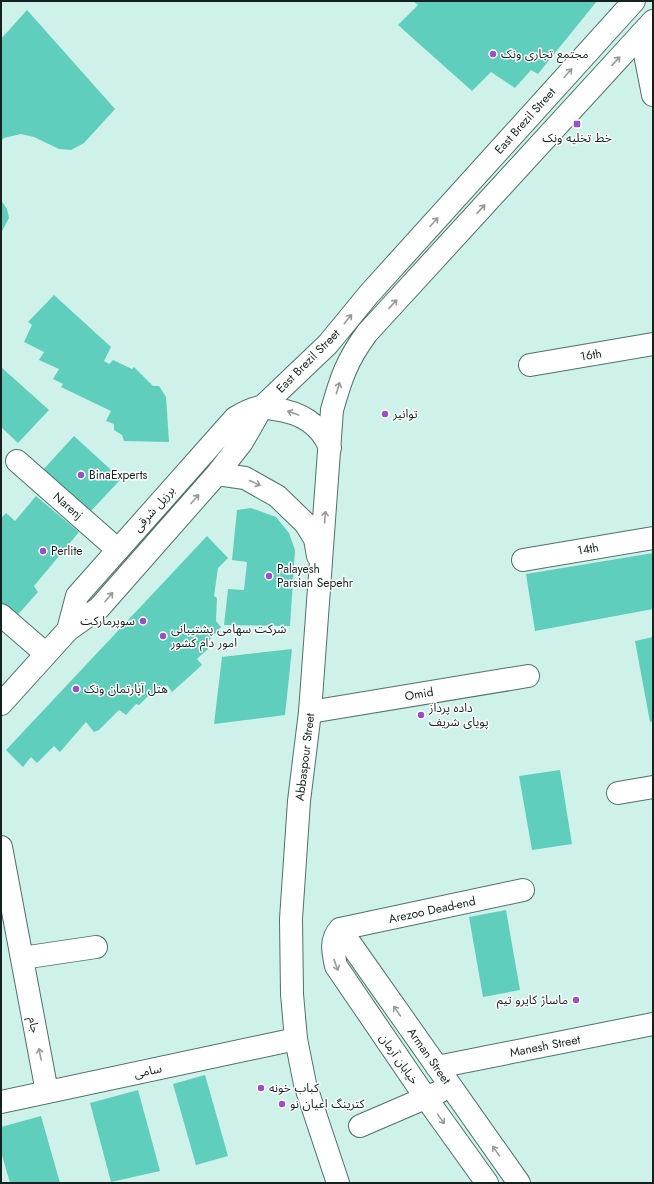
<svg xmlns="http://www.w3.org/2000/svg" width="654" height="1184" font-family="Jost,'Noto Sans Arabic',sans-serif">
	<rect width="100%" height="100%" fill="#cef2ea"/>
	<path fill="#5fcebc" d="M413 1H597L538 74 531 70 515 88 491 72 472 91 398 25 418 5Z
		M27 10 115 109 84 143 71 150 59 149 34 137 21 134 4 138 1 141V39Z
		M1 200 7 209 9 218 1 233Z
		M54 295 111 347 104 361 109 364 113 360 132 369 134 367 153 386H159L166 397 169 442 124 441 122 435 114 430V424L106 421 111 411 61 387 63 384 53 379 59 369 39 360 44 352 24 342 32 325 28 322Z
		M1 367 49 410 18 443 1 427Z
		M74 436 121 479 89 513 42 471Z
		M36 496 79 532 34 586 38 592 15 618 1 605V518L6 513 15 521Z
		M251 508 276 517 289 533 295 550 290 626 224 625 228 589 244 590 247 562 232 560 237 510Z
		M207 536 228 558 218 568 214 596 217 598 216 621 221 627 205 645 208 649 197 659 202 665 172 692 167 685 154 697 150 694 139 705 136 704 126 715 119 710 99 730 94 732 86 722 60 752 54 746 37 763 31 757 23 767 6 750Z
		M653 553V609L535 631 526 574Z
		M653 637V721L650 722 635 641Z
		M292 649 285 715 214 724 222 657Z
		M560 770 572 844 532 850 519 776Z
		M506 910 520 990 483 997 469 917Z
		M205 1075 228 1156 196 1165 173 1084Z
		M138 1090 160 1171 111 1182 90 1103Z
		M41 1116 60 1183H10L1 1152V1127Z"/>
	<g fill="none" stroke-linecap="round" stroke-linejoin="round">
		<defs>
			<path id="minor" d="M641 34 653 95
				M530 365 653 344
				M17 461 118 550
				M523 560 653 538
				M1 615 46 654
				M310 712 528 676
				M618 793 653 787
				M1 847 47 1092
				M340 929 519 1183
				M340 929C330 940 333 952 336 966L426 1098 487 1183
				M340 929 523 890
				M22 958 96 947
				M437 1067 653 1024
				M1 1102 296 1039
				M360 1126 439 1092"/>
			<path id="major" d="M217 474 245 478 277 496 305 523 315 539 318 556
				M68 630 77 596 235 418C243 413 252 408 261 407 265 407 270 408 274 409 299 412 321 424 330 448
				M1 704 68 630 99 608 217 474 242 442 262 407 328 344 369 294 634 1
				M338 1183 305 1084 296 1039 292 994 291 919 299 801 310 712 332 410C341 378 347 360 367 333L653 21"/>
		</defs>
		<use href="#minor" stroke="#50706a" stroke-width="24"/>
		<use href="#major" stroke="#50706a" stroke-width="24"/>
		<use href="#minor" stroke="#fff" stroke-width="22"/>
		<use href="#major" stroke="#fff" stroke-width="22"/>
	</g>
	<defs><path id="oneway-shaft" d="M-6 0H5M1.5-3L5.5 0L1.5 3" fill="none" stroke-width="1.6" stroke-linecap="round" stroke-linejoin="round"/></defs>
	<g stroke="#969c9b">
		<use href="#oneway-shaft" transform="translate(616 61) rotate(-47)"/>
		<use href="#oneway-shaft" transform="translate(568 73) rotate(-48)"/>
		<use href="#oneway-shaft" transform="translate(481 209) rotate(-47)"/>
		<use href="#oneway-shaft" transform="translate(434 222) rotate(-48)"/>
		<use href="#oneway-shaft" transform="translate(393 304) rotate(-47)"/>
		<use href="#oneway-shaft" transform="translate(348 319) rotate(-51)"/>
		<use href="#oneway-shaft" transform="translate(338 388) rotate(-74)"/>
		<use href="#oneway-shaft" transform="translate(293 413) rotate(-161)"/>
		<use href="#oneway-shaft" transform="translate(255 483) rotate(25)"/>
		<use href="#oneway-shaft" transform="translate(195 499) rotate(-49)"/>
		<use href="#oneway-shaft" transform="translate(325 517) rotate(-86)"/>
		<use href="#oneway-shaft" transform="translate(109 597) rotate(-49)"/>
		<use href="#oneway-shaft" transform="translate(336 965) rotate(70)"/>
		<use href="#oneway-shaft" transform="translate(397 1011) rotate(-125)"/>
		<use href="#oneway-shaft" transform="translate(40 1054) rotate(-101)"/>
		<use href="#oneway-shaft" transform="translate(441 1119) rotate(54)"/>
		<use href="#oneway-shaft" transform="translate(496 1151) rotate(-125)"/>
	</g>
	<g fill="#9850c4" stroke="#fff" stroke-width="1.5">
		<circle cx="493" cy="54" r="4"/>
		<rect x="573" y="120" width="8" height="8" rx="2"/>
		<circle cx="385" cy="414" r="4"/>
		<circle cx="81" cy="475" r="4"/>
		<circle cx="43" cy="551" r="4"/>
		<circle cx="269" cy="576" r="4"/>
		<circle cx="143" cy="621" r="4"/>
		<circle cx="163" cy="636" r="4"/>
		<circle cx="76" cy="689" r="4"/>
		<circle cx="421" cy="715" r="4"/>
		<circle cx="576" cy="1000" r="4"/>
		<circle cx="261" cy="1088" r="4"/>
		<circle cx="282" cy="1104" r="4"/>
	</g>
	<g text-anchor="middle" dominant-baseline="central" stroke-width="3" stroke-linejoin="round" paint-order="stroke">
		<g font-size="12" fill="#152220" stroke="#fff" text-anchor="start">
			<text x="501" y="54">مجتمع تجاری ونک</text>
			<text x="577" y="138" text-anchor="middle">خط تخلیه ونک</text>
			<text x="393" y="414">توانیر</text>
			<text x="89" y="475">BinaExperts</text>
			<text x="51" y="551">Perlite</text>
			<text x="277" y="569">Palayesh<tspan x="277" dy="14">Parsian Sepehr</tspan></text>
			<text x="135" y="621" text-anchor="end">سوپرمارکت</text>
			<text x="171" y="629">شركت سهامى پشتيبانى<tspan x="171" dy="14">امور دام كشور</tspan></text>
			<text x="84" y="689">هتل آپارتمان ونک</text>
			<text x="429" y="708">داده پرداز<tspan x="429" dy="14">پویای شریف</tspan></text>
			<text x="568" y="1000" text-anchor="end">ماساژ کایرو تیم</text>
			<text x="269" y="1088">کباب خونه</text>
			<text x="290" y="1104">کترینگ اعیان نو</text>
		</g>
		<g font-size="12" fill="#152220" stroke="#fff">
			<text transform="translate(525 121) rotate(-48)">East Brezil Street</text>
			<text transform="translate(591 355) rotate(-10)">16th</text>
			<text transform="translate(308 361) rotate(-45)">East Brezil Street</text>
			<text transform="translate(68 506) rotate(41)">Narenj</text>
			<text transform="translate(154 509) rotate(-49)">برزیل شرقی</text>
			<text transform="translate(588 549) rotate(-10)">14th</text>
			<text transform="translate(419 694) rotate(-10)">Omid</text>
			<text transform="translate(305 757) rotate(-83)">Abbaspour Street</text>
			<text transform="translate(432 910) rotate(-12)">Arezoo Dead-end</text>
			<text transform="translate(34 1025) rotate(79)">جام</text>
			<text transform="translate(545 1046) rotate(-11)">Manesh Street</text>
			<text transform="translate(429 1056) rotate(55)">Arman Street</text>
			<text transform="translate(399 1059) rotate(55)">خیابان آرمان</text>
			<text transform="translate(148 1071) rotate(-12)">سامی</text>
		</g>
	</g>
	<rect width="654" height="1184" fill="none" stroke="#152220" stroke-width="4"/>
</svg>
